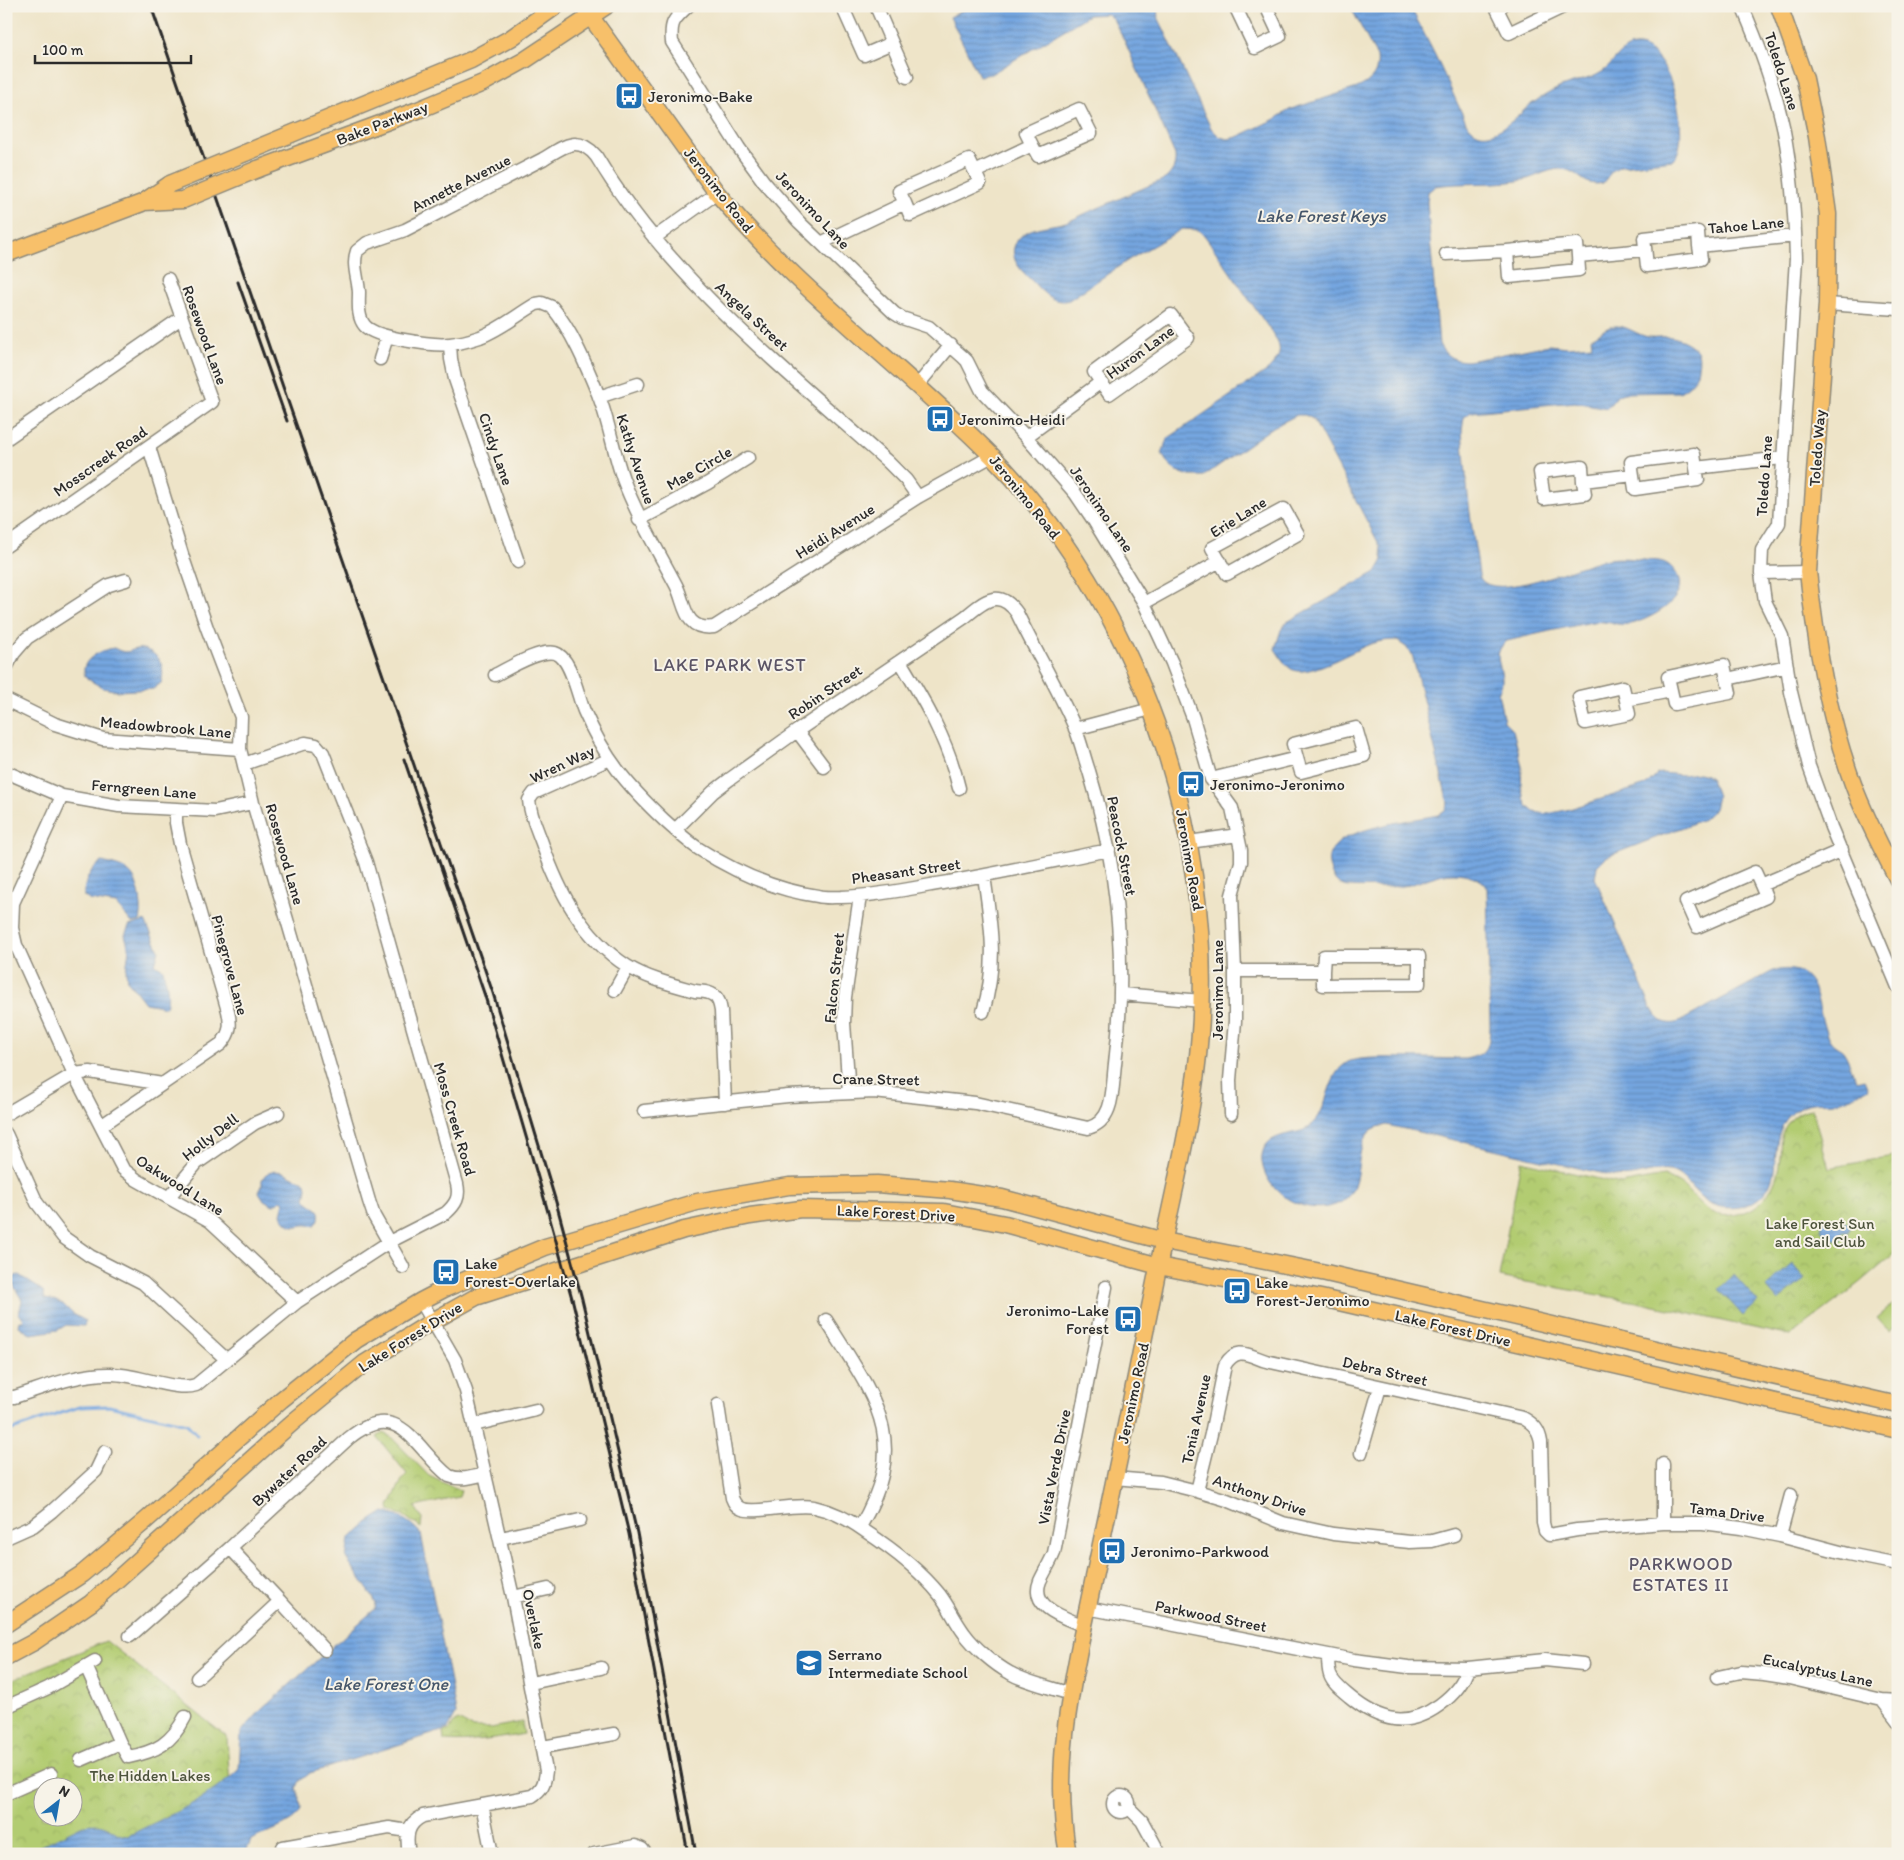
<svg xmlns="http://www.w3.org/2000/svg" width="1904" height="1860" font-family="Itim,sans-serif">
	<defs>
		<pattern id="park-crowns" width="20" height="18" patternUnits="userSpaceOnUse" patternTransform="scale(1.25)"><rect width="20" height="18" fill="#b2cc71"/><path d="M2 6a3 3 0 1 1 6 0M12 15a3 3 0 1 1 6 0" fill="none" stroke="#99af62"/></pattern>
		<pattern id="water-rules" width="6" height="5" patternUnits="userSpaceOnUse" patternTransform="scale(1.25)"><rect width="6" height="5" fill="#75a6e0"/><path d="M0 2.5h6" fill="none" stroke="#6087b6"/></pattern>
	</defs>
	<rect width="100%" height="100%" fill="#f7f3e8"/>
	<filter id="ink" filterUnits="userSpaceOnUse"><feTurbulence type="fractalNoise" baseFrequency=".02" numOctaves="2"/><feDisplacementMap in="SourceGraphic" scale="10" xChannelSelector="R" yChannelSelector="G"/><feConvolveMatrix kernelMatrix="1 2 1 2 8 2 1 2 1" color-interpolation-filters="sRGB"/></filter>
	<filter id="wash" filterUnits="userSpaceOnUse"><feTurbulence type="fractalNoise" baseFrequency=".0096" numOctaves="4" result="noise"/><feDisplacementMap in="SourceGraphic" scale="20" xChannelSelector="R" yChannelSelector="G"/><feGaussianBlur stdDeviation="1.12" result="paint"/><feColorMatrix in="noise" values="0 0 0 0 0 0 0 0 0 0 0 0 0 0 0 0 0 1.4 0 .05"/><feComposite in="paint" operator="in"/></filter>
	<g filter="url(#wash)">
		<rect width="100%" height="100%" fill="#eee4c8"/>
		<path fill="#b2cc71" stroke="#6e7c4e" d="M1898 1300V1323L1889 1331 1877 1318Z"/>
		<path fill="url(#park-crowns)" stroke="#6e7c4e" fill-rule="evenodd" d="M1812 1109 1829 1168 1898 1155V1251L1860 1283 1790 1336 1637 1302 1499 1277 1521 1161 1621 1184 1664 1176C1670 1179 1678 1182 1684 1187 1693 1196 1700 1206 1712 1212 1721 1217 1732 1216 1742 1213 1766 1206 1778 1182 1780 1157 1781 1149 1779 1139 1783 1131 1789 1119 1799 1110 1812 1109Z
			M383 1433 391 1437 429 1476 461 1491 459 1497 415 1507 422 1518 421 1528 403 1515 390 1511 389 1506 403 1478 407 1474 377 1437Z
			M106 1641 227 1737 234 1854H6V1682ZM42 1788H72V1818H42Z
			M458 1720 473 1728H491L522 1722 524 1734C499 1739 469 1743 444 1741L443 1732 450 1730 453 1724Z"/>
		<path fill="url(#water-rules)" stroke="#506886" d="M974 6H1157L1158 17 1211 128 1220 137 1228 139 1237 137 1273 120 1291 109 1357 88C1371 82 1379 73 1377 57L1350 6H1410L1435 55 1466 122C1484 152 1513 120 1530 105 1537 100 1545 95 1553 91 1568 82 1589 81 1602 72 1612 66 1619 51 1630 47 1669 34 1694 141 1673 160L1620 166 1612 171 1603 183C1582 188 1580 170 1561 169 1546 169 1532 180 1517 181 1490 185 1462 182 1435 186L1428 192 1427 202 1439 344C1445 356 1454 361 1468 361L1549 345 1567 347 1592 345 1591 338C1600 334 1605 327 1615 326 1626 325 1637 335 1648 337 1656 338 1664 336 1672 337 1679 338 1695 345 1698 353 1700 358 1698 367 1697 373 1694 382 1688 388 1679 392L1624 393 1618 395 1607 408 1575 402 1471 412 1464 417 1462 431C1466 474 1469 517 1477 559 1478 565 1478 572 1480 578 1493 603 1580 565 1602 560 1617 557 1629 558 1643 560 1658 561 1667 559 1676 573 1692 598 1650 620 1630 624 1617 626 1605 620 1592 622 1564 628 1535 634 1507 641 1490 655 1503 665 1502 682 1502 686 1499 690 1498 693L1504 721 1513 730 1522 766 1521 787 1524 799 1528 807 1534 812 1547 814 1566 810 1646 785 1657 774 1661 773 1683 775 1699 773 1706 775 1711 779 1717 796 1714 809 1704 819 1606 857 1597 866 1595 878 1650 1005C1656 1018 1664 1027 1679 1022L1773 971C1823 960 1814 1008 1828 1037 1832 1045 1836 1046 1842 1050 1846 1053 1854 1075 1857 1081L1864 1079 1868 1088C1861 1092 1852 1097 1844 1100 1824 1106 1810 1096 1791 1114 1763 1140 1790 1183 1751 1203 1732 1212 1710 1208 1696 1192 1688 1184 1682 1174 1670 1171 1653 1168 1635 1179 1617 1176 1594 1172 1570 1166 1547 1161 1494 1149 1441 1137 1387 1125 1340 1128 1378 1200 1327 1207 1298 1212 1266 1191 1262 1162 1261 1156 1263 1147 1269 1142 1276 1136 1289 1134 1297 1132 1332 1126 1321 1077 1348 1062 1364 1054 1442 1059 1465 1059 1488 1054 1489 1049 1490 1026L1487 887C1482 877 1464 873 1453 873 1439 873 1423 881 1409 885 1400 887 1351 889 1344 886 1336 884 1332 876 1330 869 1327 859 1329 852 1336 845 1353 827 1413 820 1438 815L1445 810 1448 803 1412 654 1406 647 1396 640C1388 640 1381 641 1373 643 1355 649 1311 677 1293 670 1285 666 1280 656 1275 649L1281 630 1287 622 1376 572 1383 560 1380 546 1313 419 1305 415H1297L1273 427 1204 476H1190L1176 471 1168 464 1162 454 1167 439 1268 370C1277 361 1283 353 1277 340L1205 236 1198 230 1182 229 1130 259 1069 300C1054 304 1044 294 1034 283 1023 272 1006 258 1017 241 1027 226 1047 227 1062 223 1072 221 1081 215 1091 211 1115 201 1140 189 1165 179 1173 172 1176 166 1175 155L1125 42 1113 19 1107 14 1089 15 991 74 979 76 950 17 962 11Z
			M114 648C130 657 130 647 143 649 160 653 166 668 161 683L153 689 118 691 103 688 86 678C77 661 100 650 114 648Z
			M102 862C127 868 135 870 140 897 141 906 142 912 140 921L132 923 116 904 90 900 84 897C83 885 90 867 102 862Z
			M145 921 159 950 155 964 163 969C166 983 170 993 166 1007L145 1003 127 980 126 971 129 949 125 935 129 926Z
			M275 1171 283 1172 306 1183 307 1188 305 1199C308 1203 317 1207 319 1212 320 1213 319 1218 319 1219 316 1229 309 1224 303 1225 292 1228 286 1225 281 1214L284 1202 281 1200 273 1205 264 1200 259 1192 262 1186V1179L266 1174Z
			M1831 1216 1848 1223 1851 1227 1849 1232H1842L1841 1241 1827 1237 1821 1230 1823 1220Z
			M1792 1264 1805 1279 1778 1301 1766 1287Z
			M19 1275 43 1291 45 1299 56 1301 64 1305 73 1314 86 1321 84 1326 66 1325 58 1330 31 1334 27 1332 19 1326 20 1321H23L24 1319 19 1314 22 1300 11 1281 15 1276Z
			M1734 1275 1758 1302 1743 1316 1719 1289Z
			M384 1512C400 1516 410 1521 421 1534L454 1702 456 1714 448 1729 310 1773 300 1781 296 1788C298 1794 301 1802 301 1808 300 1823 263 1833 251 1840L247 1850 248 1854H24L81 1826C88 1824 98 1823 105 1826 114 1830 118 1836 128 1836 166 1816 209 1800 239 1769L241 1732 262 1709 375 1609 376 1604 373 1597 346 1558 349 1539 367 1523Z"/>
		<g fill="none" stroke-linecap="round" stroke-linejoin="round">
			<path stroke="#75a6e0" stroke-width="3" d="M6 1432 79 1407 109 1406 187 1424 197 1435"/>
		</g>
	</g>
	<g filter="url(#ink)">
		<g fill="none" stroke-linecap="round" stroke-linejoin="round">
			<defs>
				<path id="minor" d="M688 6C674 19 670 22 672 42L739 148 764 182 799 222 894 313 902 318 929 327 963 357 967 361 982 391 1026 437 1075 493 1094 521 1144 603 1172 663 1193 718 1211 779 1232 808 1241 850V862L1232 895 1235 971V1021L1230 1080 1231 1114
					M842 6 864 55 892 43 876 6
					M1235 6 1255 48 1280 36 1266 6
					M1502 6 1497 9 1509 33 1565 6
					M1742 6C1759 45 1774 85 1783 126 1791 167 1795 217 1796 259L1779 523 1762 550 1761 573 1765 601 1782 636 1791 692 1809 766 1831 827 1898 987
					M892 43 907 77
					M905 203 899 191 969 160 975 172
					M654 238 717 193
					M821 243 905 203 910 215 980 183 975 172 1032 145 1026 133 1079 109 1091 133 1038 156 1032 145
					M1699 246 1701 259 1647 266 1644 238 1698 232 1699 246 1795 236
					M1446 254 1507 251
					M1578 256 1579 270 1509 277 1507 251 1577 244 1578 256 1645 250
					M1827 304 1898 309
					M450 344 451 359 455 379 518 562
					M380 359 387 337
					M917 386 951 345
					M599 397 638 384
					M1026 437 1101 382 1094 372 1171 315 1188 338 1109 394 1101 382
					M6 439 181 318
					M149 447 184 561 207 628 241 717 240 749 253 803 369 1201 374 1216 403 1267
					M1696 468 1698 480 1635 489 1631 462 1694 454 1696 468 1782 458
					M1583 481 1585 494 1544 499 1540 472 1582 467 1583 481 1633 475
					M918 497 906 480 888 462C783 368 669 278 596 156 577 134 563 147 543 159L405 230 367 243 357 251C352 264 358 278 359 292 359 303 357 317 365 326 376 338 433 346 450 344 460 343 471 340 480 337 501 329 517 315 536 304L542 303 552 307C571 329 587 367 598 394 609 421 613 451 623 479 637 516 657 549 676 585 686 604 683 631 714 627L918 497 992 456
					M1284 509 1298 534 1227 574 1212 548Z
					M639 520 708 483 748 458
					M6 546 212 402 168 279
					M1761 573 1808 572
					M1144 603 1220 561
					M900 661C925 702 948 741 959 788
					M6 668 14 653 27 638 109 585 126 580
					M495 675C509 668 540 649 555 653 571 657 578 697 584 711 605 759 627 785 664 820 675 830 687 841 699 849 735 872 775 890 818 896 825 898 833 897 841 897 871 896 900 891 931 885 990 875 1049 862 1109 850
					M1727 679 1730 693 1674 704 1668 677 1724 665 1727 679 1787 666
					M6 700 55 724 103 739 240 749
					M1626 700 1629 714 1585 723 1579 697 1623 687 1626 700 1671 691
					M1075 729 1151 709
					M797 731 824 767
					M610 759 534 793 529 800C530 815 537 829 542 843 559 892 582 937 627 966 646 978 673 985 695 991 701 992 708 991 713 995 719 998 720 1005 721 1011L725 1103
					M6 772 62 796 119 806 215 811 253 803
					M1211 779 1297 758 1293 744 1356 728 1364 756 1301 772 1297 758
					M62 796 13 903 12 928 16 945 74 1074 123 1169 137 1180 210 1221 297 1302
					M1189 842 1238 835
					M1761 885 1755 872 1686 902 1697 927 1766 897 1761 885 1842 850
					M1235 971H1323L1324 956H1419V984L1323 985V971
					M615 990 628 967
					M1121 994 1202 1001
					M983 1012C998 963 991 925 984 876
					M849 1093 844 1023 845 997 860 896
					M644 1111 788 1096 874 1092 975 1103 1088 1128C1115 1121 1112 1087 1115 1064 1127 965 1118 866 1089 771 1084 757 1081 742 1075 728 1058 688 1035 651 1017 613 999 587 983 602 965 617L797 731 730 779 713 792 675 830
					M6 1114 74 1074 90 1072 162 1084
					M101 1126 221 1044C231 1033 231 1024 228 1011L180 844 176 823V810
					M6 1134 37 1203 63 1237 90 1256 143 1283 227 1360
					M169 1197 197 1163 255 1123 278 1113
					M826 1320C874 1397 912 1439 860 1527
					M6 1397H14C46 1387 77 1373 112 1374 136 1374 177 1392 196 1385L297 1302 389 1242 446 1213C456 1204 460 1197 457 1184L366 862 323 753 316 745 305 743 244 764
					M718 1405 732 1498C734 1503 736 1507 742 1509 757 1514 793 1503 814 1507 832 1511 850 1520 865 1531 891 1548 920 1570 940 1595 949 1607 955 1621 964 1633 974 1647 995 1665 1010 1673 1025 1682 1052 1688 1071 1694
					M474 1425 536 1410
					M1361 1453 1380 1387
					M1663 1464V1523
					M1114 1478 1161 1482 1197 1491 1227 1500 1283 1523 1333 1534 1410 1542 1432 1541 1454 1535
					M1197 1491 1211 1434 1225 1365C1237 1346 1248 1355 1266 1361L1523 1418C1534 1424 1539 1430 1541 1442L1543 1523 1545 1531 1549 1535 1577 1530 1663 1523H1703L1741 1528 1780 1536 1848 1554 1898 1564
					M1780 1536 1791 1495
					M6 1538 33 1526 52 1511 96 1471 105 1452
					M501 1538 580 1520
					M513 1597 548 1589
					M280 1601 325 1650
					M1087 1608 1354 1660 1408 1667 1468 1668 1545 1660 1583 1664
					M1084 1626C1066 1618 1029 1608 1040 1581 1044 1572 1050 1563 1054 1553L1106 1287
					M130 1636 230 1548 349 1438C400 1397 414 1448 449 1476 461 1481 473 1477 485 1474
					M1328 1655C1328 1662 1328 1669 1330 1675 1333 1684 1343 1691 1350 1697 1362 1707 1379 1717 1394 1719 1424 1723 1460 1695 1468 1668
					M86 1666 120 1743 128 1757C156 1752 172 1743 185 1717
					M1718 1677 1741 1672 1764 1674 1789 1678 1882 1700 1898 1701
					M197 1678 280 1601 230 1548
					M531 1683 601 1668
					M1882 1700 1898 1721
					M6 1707 48 1688 95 1661
					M543 1747 614 1734
					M81 1760 120 1743
					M6 1794 51 1774
					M1113 1804a8 8 0 1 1 16 0a8 8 0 1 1-16 0Z
					M482 1805 492 1854
					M1129 1808 1142 1821 1160 1854
					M283 1847 389 1828 408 1831
					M409 1854C406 1837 406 1824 423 1816L532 1796C542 1790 545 1783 546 1771L513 1597 466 1391 455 1360 421 1301
					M594 1854 635 1846 642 1849 646 1854"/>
				<path id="major" d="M583 6 717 193C798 291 903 366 992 456 1137 603 1215 828 1200 1033 1195 1104 1178 1173 1163 1243 1152 1297 1141 1352 1130 1406 1116 1473 1102 1539 1088 1606 1071 1687 1052 1771 1068 1854
					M1779 6 1805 79 1817 137 1828 214 1827 304 1808 572C1816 644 1828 716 1853 784 1865 817 1882 849 1898 880
					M245 153 471 60 511 38 556 6
					M258 169 418 110 483 83 525 60 606 6
					M144 202 183 200
					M6 254 142 203 170 184
					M6 1624 82 1574 144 1522 281 1400 356 1340 421 1301 444 1289 545 1247 697 1202 789 1186 877 1184 950 1190 1002 1198 1164 1241 1326 1273 1898 1405
					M6 1657 34 1642 91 1603 293 1422 365 1363 433 1321 476 1297 684 1230 750 1216 801 1209 944 1212 1005 1224 1159 1266 1321 1298 1898 1430"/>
			</defs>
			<use href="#minor" stroke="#8c887a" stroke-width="15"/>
			<use href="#major" stroke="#8c887a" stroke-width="19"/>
			<use href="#minor" stroke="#fff" stroke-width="12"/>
			<use href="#major" stroke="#f7c06b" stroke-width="16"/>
			<path stroke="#2b2b2b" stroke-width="3" d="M151 6 493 993 556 1202 582 1299 637 1533 696 1854
				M238 282 287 421
				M404 759 485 996 546 1205 573 1302 629 1534 688 1854"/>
			<defs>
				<path id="major-bridge" d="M170 184 245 153
					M183 200 258 169"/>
			</defs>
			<use href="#major-bridge" stroke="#8c887a" stroke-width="19" stroke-linecap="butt"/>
			<use href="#major-bridge" stroke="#f7c06b" stroke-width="16"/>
		</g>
	</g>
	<defs>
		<symbol id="bus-square" viewBox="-11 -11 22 22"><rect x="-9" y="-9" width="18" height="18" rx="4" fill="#1f6fb2" stroke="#f7f3e8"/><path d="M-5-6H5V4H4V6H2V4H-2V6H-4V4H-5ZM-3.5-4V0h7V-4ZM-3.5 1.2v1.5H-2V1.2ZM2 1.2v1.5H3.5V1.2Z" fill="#fff"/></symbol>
		<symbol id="school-square" viewBox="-11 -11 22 22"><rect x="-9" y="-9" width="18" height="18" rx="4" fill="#1f6fb2" stroke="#f7f3e8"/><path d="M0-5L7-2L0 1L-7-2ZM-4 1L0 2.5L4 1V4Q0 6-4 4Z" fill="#fff"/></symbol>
	</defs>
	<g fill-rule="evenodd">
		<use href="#bus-square" x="613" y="80" width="32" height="32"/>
		<use href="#bus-square" x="924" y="403" width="32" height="32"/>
		<use href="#bus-square" x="1175" y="768" width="32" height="32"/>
		<use href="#bus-square" x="430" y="1256" width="32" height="32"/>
		<use href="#bus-square" x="1221" y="1275" width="32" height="32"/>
		<use href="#bus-square" x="1112" y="1303" width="32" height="32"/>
		<use href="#bus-square" x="1096" y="1535" width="32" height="32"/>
		<use href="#school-square" x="793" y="1647" width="32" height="32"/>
	</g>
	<g text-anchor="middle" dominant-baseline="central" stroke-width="4" stroke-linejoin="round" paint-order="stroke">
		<g font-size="16" fill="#2b2b2b" stroke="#f7f3e8">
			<text transform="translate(1782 71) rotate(72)">Toledo Lane</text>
			<text transform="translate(382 123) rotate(-21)">Bake Parkway</text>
			<text transform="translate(461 183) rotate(-27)">Annette Avenue</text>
			<text transform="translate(719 190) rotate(52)">Jeronimo Road</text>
			<text transform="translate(813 210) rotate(47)">Jeronimo Lane</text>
			<text transform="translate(1746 225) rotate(-5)">Tahoe Lane</text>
			<text transform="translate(752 316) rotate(43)">Angela Street</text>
			<text transform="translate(205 335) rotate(70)">Rosewood Lane</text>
			<text transform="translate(1140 352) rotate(-36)">Huron Lane</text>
			<text transform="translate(1817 448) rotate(-86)">Toledo Way</text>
			<text transform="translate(496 449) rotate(71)">Cindy Lane</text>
			<text transform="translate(636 459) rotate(72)">Kathy Avenue</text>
			<text transform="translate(100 461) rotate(-35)">Mosscreek Road</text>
			<text transform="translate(699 468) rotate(-30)">Mae Circle</text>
			<text transform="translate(1764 476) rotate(-86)">Toledo Lane</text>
			<text transform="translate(1025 497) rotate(51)">Jeronimo Road</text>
			<text transform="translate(1102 509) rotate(56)">Jeronimo Lane</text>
			<text transform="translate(1238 517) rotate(-32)">Erie Lane</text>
			<text transform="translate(835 531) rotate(-32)">Heidi Avenue</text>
			<text transform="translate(825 692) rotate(-34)">Robin Street</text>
			<text transform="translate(166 727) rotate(5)">Meadowbrook Lane</text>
			<text transform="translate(562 764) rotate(-25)">Wren Way</text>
			<text transform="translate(144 789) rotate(5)">Ferngreen Lane</text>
			<text transform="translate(1122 846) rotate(79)">Peacock Street</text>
			<text transform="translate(285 854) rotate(74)">Rosewood Lane</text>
			<text transform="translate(1190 860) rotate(80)">Jeronimo Road</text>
			<text transform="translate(906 871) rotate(-8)">Pheasant Street</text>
			<text transform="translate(230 965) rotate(75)">Pinegrove Lane</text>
			<text transform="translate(834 978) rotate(-84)">Falcon Street</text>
			<text transform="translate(1217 990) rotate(-90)">Jeronimo Lane</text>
			<text transform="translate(876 1079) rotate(1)">Crane Street</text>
			<text transform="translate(455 1119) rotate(74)">Moss Creek Road</text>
			<text transform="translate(210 1137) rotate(-38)">Holly Dell</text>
			<text transform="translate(180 1185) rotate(32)">Oakwood Lane</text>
			<text transform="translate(896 1213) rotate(3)">Lake Forest Drive</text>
			<text transform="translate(1453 1328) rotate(13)">Lake Forest Drive</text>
			<text transform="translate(410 1337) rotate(-32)">Lake Forest Drive</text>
			<text transform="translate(1385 1371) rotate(13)">Debra Street</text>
			<text transform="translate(1133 1393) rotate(-78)">Jeronimo Road</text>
			<text transform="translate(1196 1419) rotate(-78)">Tonia Avenue</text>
			<text transform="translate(1054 1467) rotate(-79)">Vista Verde Drive</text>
			<text transform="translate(289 1471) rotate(-43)">Bywater Road</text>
			<text transform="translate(1260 1495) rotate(19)">Anthony Drive</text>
			<text transform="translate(1727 1512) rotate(7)">Tama Drive</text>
			<text transform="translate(1211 1616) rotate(11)">Parkwood Street</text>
			<text transform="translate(534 1619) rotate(78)">Overlake</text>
			<text transform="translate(1818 1670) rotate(12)">Eucalyptus Lane</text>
		</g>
		<g font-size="16" fill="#2b2b2b" stroke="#f7f3e8" text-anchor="start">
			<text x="648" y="96">Jeronimo-Bake</text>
			<text x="959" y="419">Jeronimo-Heidi</text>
			<text x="1210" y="784">Jeronimo-Jeronimo</text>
			<text x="465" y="1263">Lake<tspan x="465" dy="18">Forest-Overlake</tspan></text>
			<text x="1256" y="1282">Lake<tspan x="1256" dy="18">Forest-Jeronimo</tspan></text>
			<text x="1109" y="1310" text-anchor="end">Jeronimo-Lake<tspan x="1109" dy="18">Forest</tspan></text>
			<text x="1131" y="1551">Jeronimo-Parkwood</text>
			<text x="828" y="1654">Serrano<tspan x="828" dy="18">Intermediate School</tspan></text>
		</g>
		<g font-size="16" fill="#4d533c" stroke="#f7f3e8">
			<text x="1820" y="1223">Lake Forest Sun<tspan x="1820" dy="18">and Sail Club</tspan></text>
			<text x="150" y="1775">The Hidden Lakes</text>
		</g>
		<g font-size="18" font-style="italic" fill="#45566a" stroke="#f7f3e8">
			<text x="1321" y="216">Lake Forest Keys</text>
			<text x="386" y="1684">Lake Forest One</text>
		</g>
		<g font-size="18" letter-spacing="1" fill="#5c5566" stroke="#f7f3e8">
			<text x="730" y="665">LAKE PARK WEST</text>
			<text x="1681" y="1564">PARKWOOD<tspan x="1681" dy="21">ESTATES II</tspan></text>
		</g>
	</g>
	<rect width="1904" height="1860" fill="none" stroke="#f7f3e8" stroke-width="25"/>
	<g transform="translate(58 1802) rotate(31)"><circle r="24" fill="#f7f3e8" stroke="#a5a39c"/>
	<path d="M0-4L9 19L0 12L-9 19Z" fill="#1f6fb2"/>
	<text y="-8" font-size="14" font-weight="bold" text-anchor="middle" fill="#2b2b2b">N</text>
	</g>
	<path d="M35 55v8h156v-8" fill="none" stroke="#2b2b2b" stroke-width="2.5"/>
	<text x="42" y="55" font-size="15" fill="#2b2b2b" stroke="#f7f3e8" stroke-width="4" paint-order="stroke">100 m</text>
</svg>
